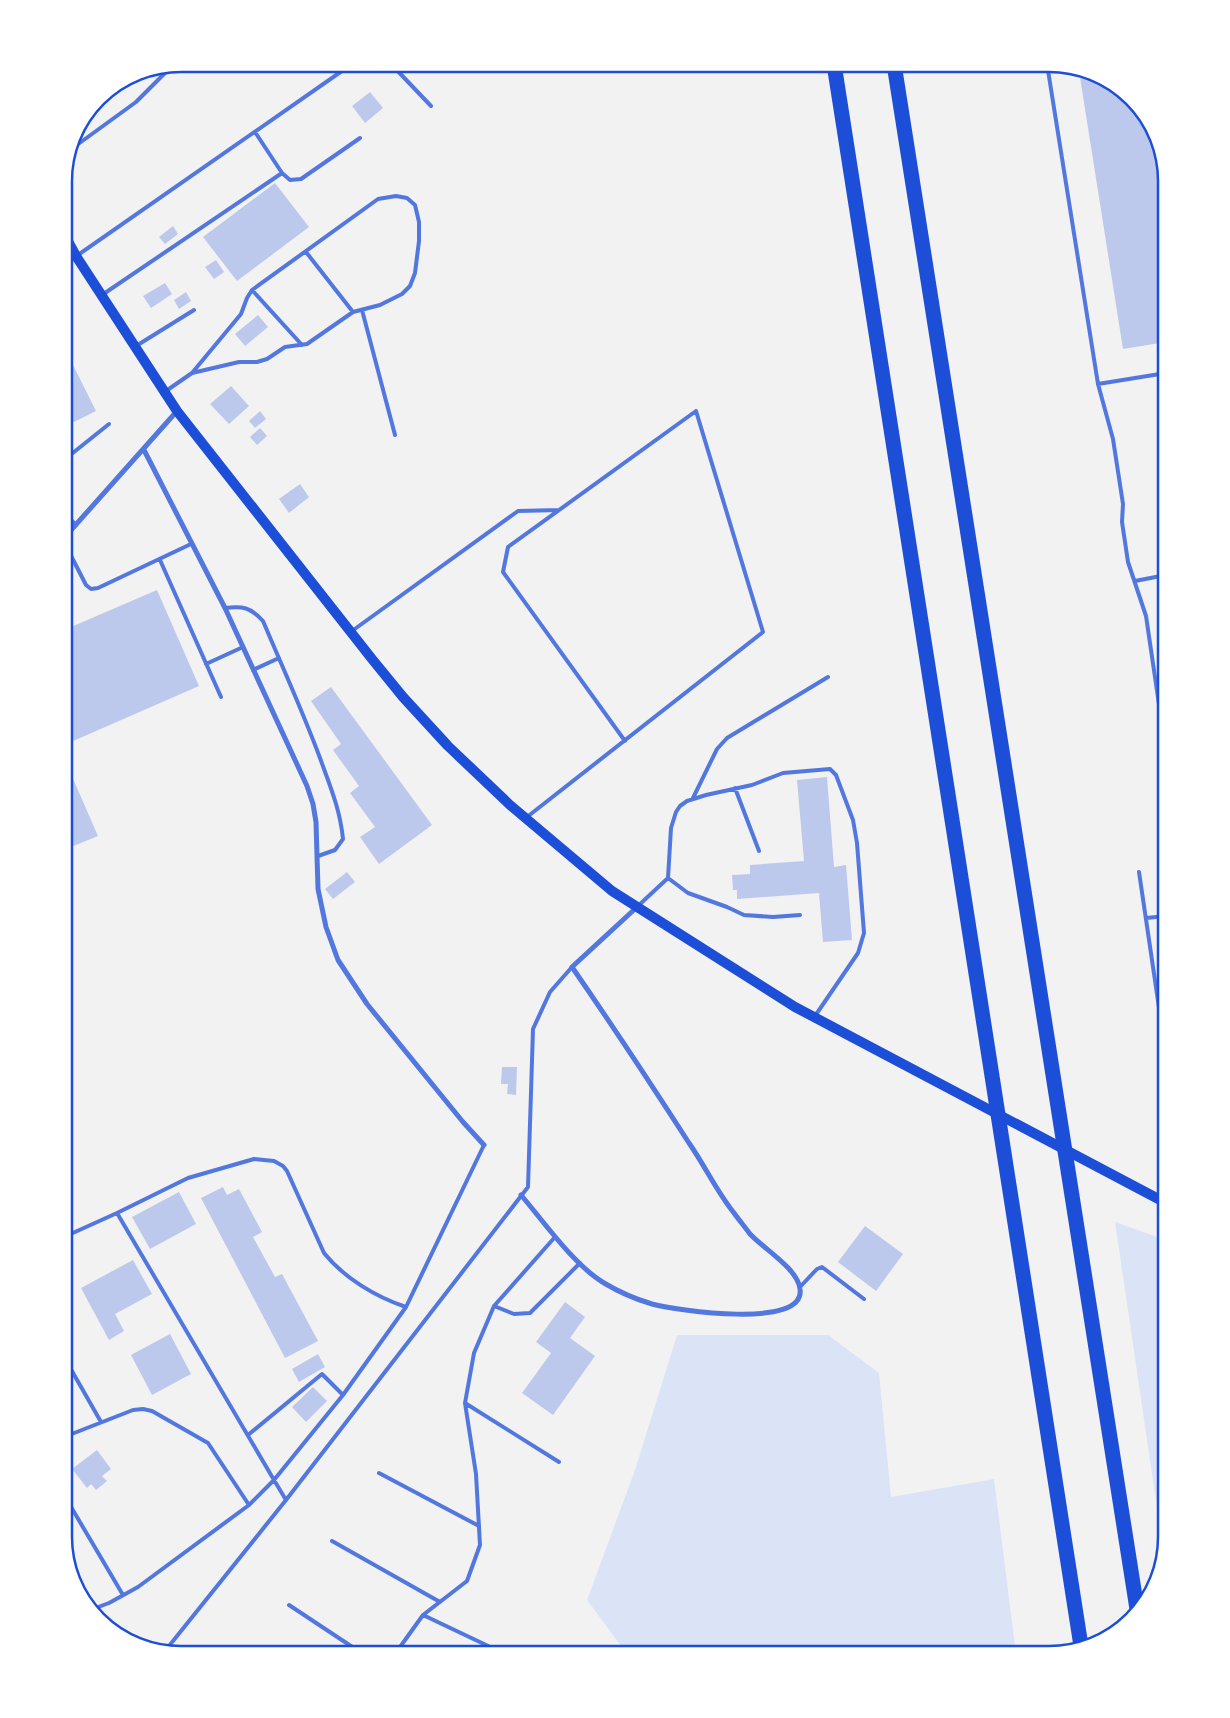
<svg xmlns="http://www.w3.org/2000/svg" width="1230" height="1718" font-family="'Varela Round',sans-serif">
	<rect width="100%" height="100%" fill="#f2f2f2"/>
	<path fill="#dbe4f7" d="M1115 1222 1166 1240V1537L1163 1549Z
		M677 1335H828L879 1373 891 1497 994 1479 1016 1654H627L587 1600 635 1470Z"/>
	<path fill="#bdc9ec" d="M1079 71 1108 80 1150 122 1166 181V342L1123 349Z
		M370 92 383 108 365 123 352 106Z
		M275 183 309 227 237 281 203 237Z
		M173 226 178 234 165 244 159 237Z
		M216 260 224 272 214 279 205 267Z
		M165 283 172 294 151 308 143 296Z
		M186 292 191 301 179 309 174 300Z
		M258 315 268 327 245 346 235 334Z
		M64 347 96 411 64 427Z
		M231 386 249 406 229 424 210 404Z
		M260 411 266 419 255 428 249 421Z
		M260 428 267 436 257 445 250 437Z
		M300 484 309 497 289 513 279 499Z
		M157 590 199 686 64 745V630Z
		M331 687 432 825 379 864 360 837 375 827 350 793 359 786 333 750 341 744 311 701Z
		M64 758 98 836 71 847 64 832Z
		M827 777 834 867 846 865 852 940 823 942 819 893 737 899V890H733L732 875 750 874V865L804 861 797 780Z
		M347 872 355 882 333 899 325 889Z
		M502 1067H517L516 1095 507 1094 508 1084H501Z
		M223 1187 227 1195 239 1189 262 1232 253 1237 275 1277 282 1274 318 1341 285 1358 201 1198Z
		M179 1192 196 1224 150 1249 132 1217Z
		M865 1226 903 1254 876 1291 838 1262Z
		M133 1260 152 1294 115 1314 124 1331 109 1340 81 1288Z
		M565 1302 585 1317 570 1338 595 1356 553 1415 522 1393 551 1353 536 1342Z
		M170 1334 191 1374 152 1395 131 1355Z
		M318 1354 325 1367 299 1382 292 1369Z
		M313 1387 327 1401 306 1422 292 1407Z
		M97 1450 111 1469 102 1476 107 1481 96 1490 91 1484 87 1488 72 1469Z"/>
	<g fill="none" stroke-linecap="round" stroke-linejoin="round">
		<path stroke="#5277de" stroke-width="4" d="M391 64 431 106
			M1047 64 1098 384 1166 373
			M255 132 282 173 290 180 301 179 360 138
			M70 150 136 102 172 66
			M306 252 353 312
			M78 255 352 64
			M252 290 302 345
			M102 295 282 173
			M362 310 395 435
			M136 346 194 310
			M1098 384 1113 439 1123 504 1122 522 1128 562 1146 616 1166 752
			M166 391 192 373 239 362H257L267 359 285 347 307 344 353 312 380 305 402 294 410 286 415 273 419 241V222L415 205 407 198 396 196 378 199 252 290 247 298 241 314 192 373
			M64 460 109 424
			M64 513 76 525
			M64 542 86 585 91 589 98 588 191 544
			M160 560 221 697
			M1135 581 1166 575
			M225 608C243 606 250 607 263 621 282 666 303 712 320 758 330 786 340 809 343 839L335 850 318 856
			M352 631 518 511 559 510
			M206 664 243 647
			M253 670 279 658
			M735 788 759 851
			M693 798 717 749 727 738 828 677
			M527 817 763 632 696 411 508 547 503 572 625 741
			M1139 872 1166 1055
			M668 878 688 893 727 907 744 915 773 917 800 915
			M639 905 668 878 671 828 676 812 680 806 687 801 706 795 752 785 783 773 830 769 836 775 853 820 857 843 864 933 858 953 815 1016
			M1146 918 1166 916
			M117 1213 188 1178 254 1159 274 1161 283 1166 287 1171 324 1253C344 1278 376 1297 406 1307L484 1145
			M64 1237 117 1213 274 1480 343 1395 406 1307
			M800 1287 817 1269 822 1267 864 1299
			M494 1306 514 1314 530 1313 580 1263
			M64 1357 101 1422
			M465 1403 559 1462
			M248 1435 322 1374 343 1395
			M64 1437 133 1410 143 1409 152 1411 208 1443 249 1505
			M379 1473 479 1526
			M64 1495 123 1595
			M286 1500 528 1187 533 1029 550 992 572 967
			M332 1541 440 1602
			M289 1605 363 1654
			M93 1609 109 1603 138 1587 249 1505 274 1480 286 1500 165 1651
			M395 1654 423 1615
			M505 1654 423 1615 467 1581 480 1545 476 1474 465 1403 474 1353 494 1306 555 1237"/>
		<path stroke="#5277de" stroke-width="5" d="M144 450 225 608 307 786 313 804 316 822 318 889 326 927 338 960 367 1004 463 1122 484 1145
			M64 538 177 411
			M521 1195C544 1222 574 1265 604 1283 619 1292 635 1299 652 1304 675 1310 806 1330 800 1289 798 1269 764 1249 750 1234 745 1227 739 1220 734 1213 717 1192 705 1166 689 1143 651 1084 612 1025 572 967L637 907"/>
		<path stroke="#1d4ed8" stroke-width="10" d="M64 234 76 256 177 411 372 659 403 697 448 746 510 805 612 891 795 1007 1166 1203"/>
		<path stroke="#1d4ed8" stroke-width="15" d="M834 64 1081 1646
			M894 64 1137 1609"/>
	</g>
	<path d="M0 0H1230V1718H0ZM181 72H1049A109 109 0 0 1 1158 181V1537A109 109 0 0 1 1049 1646H181A109 109 0 0 1 72 1537V181A109 109 0 0 1 181 72Z" fill="#fff" fill-rule="evenodd"/>
	<path fill="none" stroke="#1d4ed8" stroke-width="2.5" d="M181 72H1049A109 109 0 0 1 1158 181V1537A109 109 0 0 1 1049 1646H181A109 109 0 0 1 72 1537V181A109 109 0 0 1 181 72Z"/>
</svg>
